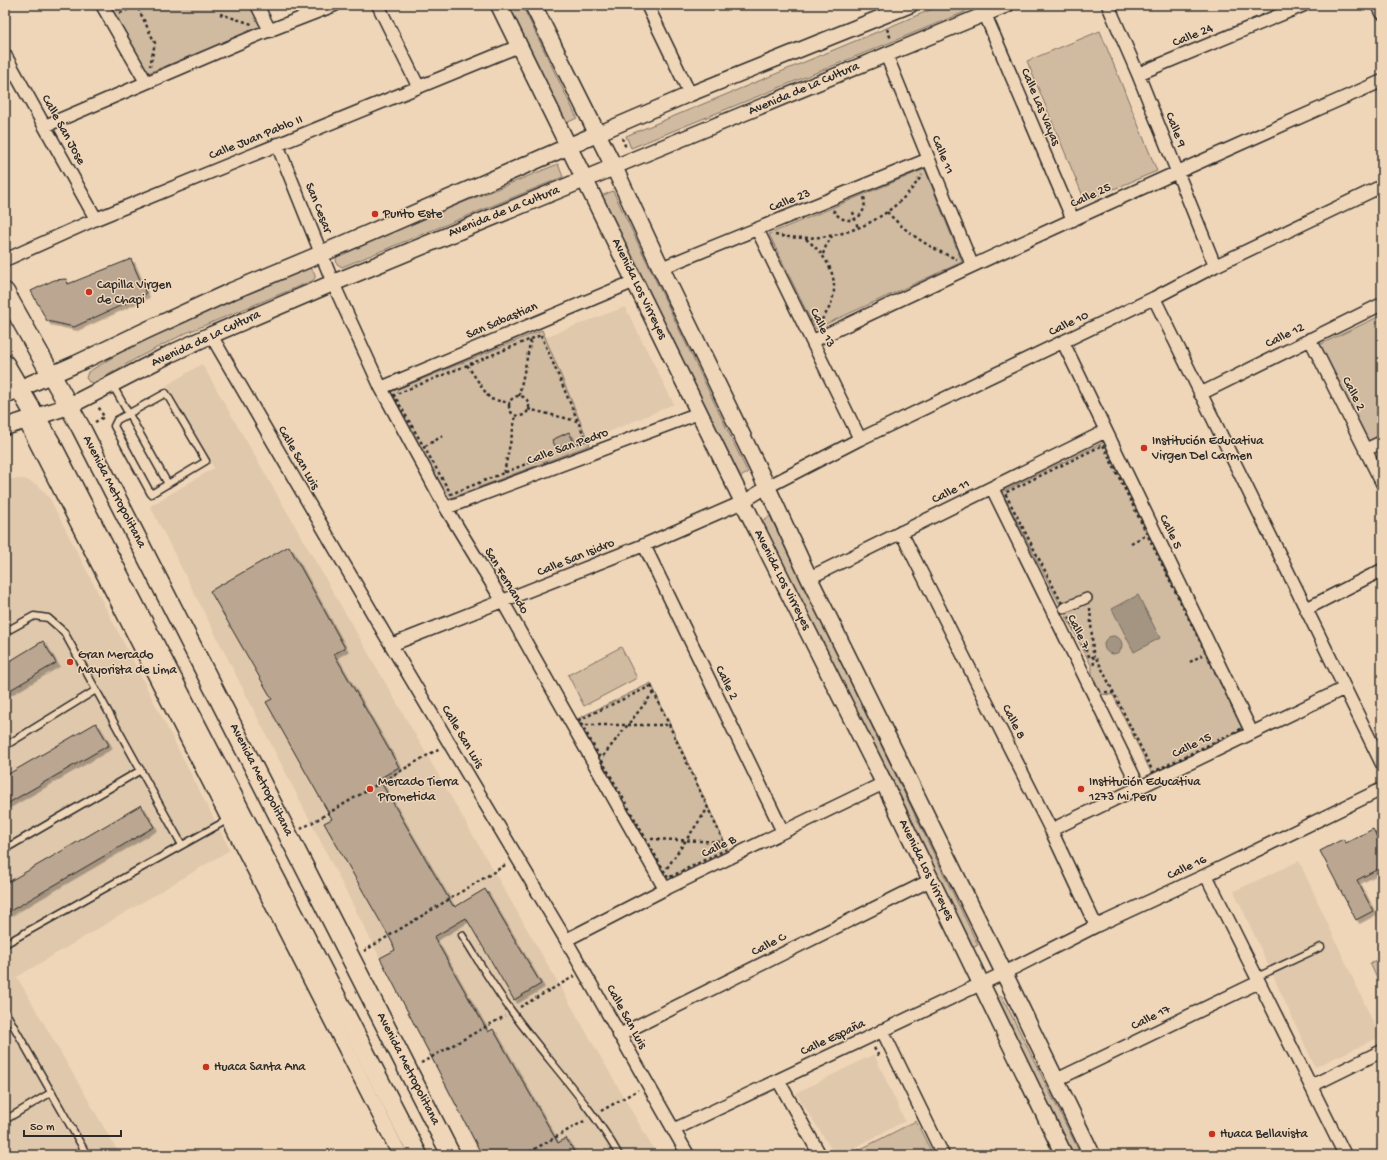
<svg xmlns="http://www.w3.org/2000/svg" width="1387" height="1160" font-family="'Gochi Hand',sans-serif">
	<defs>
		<filter id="shadow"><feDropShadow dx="3.5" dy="3.5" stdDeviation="0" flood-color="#0004"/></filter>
	</defs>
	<rect width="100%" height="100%" fill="#f0d6b8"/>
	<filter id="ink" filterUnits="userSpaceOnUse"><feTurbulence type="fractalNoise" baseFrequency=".025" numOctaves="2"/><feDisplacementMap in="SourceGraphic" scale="8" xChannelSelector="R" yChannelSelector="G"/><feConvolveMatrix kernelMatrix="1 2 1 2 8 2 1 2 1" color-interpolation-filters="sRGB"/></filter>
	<g filter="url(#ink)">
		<path fill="#e0c8ac" d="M625 307 674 404 588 441 545 337Z
			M202 364 657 1155H480L150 506 214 468 167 385Z
			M9 479H25L39 486 50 499 230 850 17 977 120 1155H5V481Z
			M1299 861 1380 1037 1315 1067 1234 891Z
			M874 1054 905 1121 841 1155H835L796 1093Z"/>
		<path fill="#d0baa0" stroke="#7e7266" d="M109 5H250L261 28 148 73Z
			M505 5H522L577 118 564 124Z
			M942 5H965V12L631 148 626 136Z
			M1100 31 1157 171 1085 201 1027 61Z
			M558 164 563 177 342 267 337 264 336 259 339 253Z
			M925 169 962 262 815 329 769 234Z
			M613 191 748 473 738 478 599 197Z
			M308 268 312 269 315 274V278L312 281 186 333 137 358 94 383 89 382 86 378 88 372 170 323Z
			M1382 315V434L1366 442 1319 345Z
			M542 330 590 445 448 499 391 392Z
			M1104 442 1245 728 1153 776 1113 695 1099 694 1092 680V667L1002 492Z
			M770 516 978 945 968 951 759 523Z
			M621 647 637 678 584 706 568 675Z
			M651 683 730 854 671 882 665 881 577 719Z
			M1382 957V989L1370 963Z
			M1002 996 1081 1155H1069L992 1000Z
			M916 1121 933 1155H849Z"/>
		<path fill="#a49582" stroke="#746b5f" d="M1138 595 1160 638 1134 652 1112 609Z
			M1104 645a9 9 0 1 1 18 0a9 9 0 1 1-18 0Z"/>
		<path fill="#baa691" stroke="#2b2b2b" filter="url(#shadow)" d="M131 259 146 294 74 327 47 321 31 291 54 280 66 279 68 284Z
			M569 432 573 440 557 449 552 440Z
			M289 546 345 648 334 654 399 767 379 779 453 906 454 905 455 907 485 889 541 984 514 1000 466 918 434 937 488 1032 493 1029 558 1143 566 1138 576 1155H482L380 958 395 950 392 942 324 823 332 819 266 702 272 699 210 591Z
			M43 641 56 663 5 693V664Z
			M96 723 109 745 5 805V776Z
			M141 805 154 827 5 914V884Z
			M1373 829 1382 847V867L1357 880 1373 911 1356 920 1320 851 1343 839 1346 843Z"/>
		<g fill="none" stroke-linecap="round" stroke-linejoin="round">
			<defs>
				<path id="service" d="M112 384 168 484
					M166 393 206 461 151 494 114 426 117 420Z
					M5 632 34 616 48 618 64 632 182 845
					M5 746 96 690
					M5 849 141 770
					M462 935C478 960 493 986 510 1009 546 1059 589 1102 619 1155
					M5 944 229 819
					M1257 977 1321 947
					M5 1011 87 1155
					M5 1120 52 1092"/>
				<path id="pedestrian" d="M1064 608 1087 598"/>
				<path id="minor" d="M102 5 146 82
					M257 5 270 31
					M378 5 418 86
					M647 5 690 94
					M981 5 1073 220
					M1108 5 1138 74 1215 266
					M1378 5 1382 13
					M886 54 972 265
					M5 55 96 219
					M1138 74 1304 5
					M45 126 260 34 335 5
					M277 144 333 283 381 388 446 508 503 602 665 889
					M757 229 860 439
					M5 260 96 219 519 46
					M661 268 929 159
					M1154 298 1382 764
					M211 335 391 645 566 940 688 1155
					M1310 339 1382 483
					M813 341C1001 251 1191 165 1382 81
					M1063 342 1252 733
					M381 388 635 281
					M1200 394 1382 304
					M1365 450 1382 442
					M992 488 1139 787
					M446 508 699 413
					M901 532 1051 830 1096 926
					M644 545 783 832
					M809 578 1106 431
					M1306 609 1382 570
					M391 645 644 545 743 502 767 487 860 439 1154 298 1215 266 1382 186
					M1051 830 1345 688
					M1206 875 1345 1155
					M566 940 665 889 884 783
					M882 1030 943 1155
					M619 1035 931 880
					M778 1080 820 1155
					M1056 1080 1259 982
					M1311 1086 1382 1051
					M673 1130 1004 973 1096 926 1206 875 1382 789"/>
				<path id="tertiary" d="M597 134 690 94 911 5
					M614 167 1007 5
					M25 420 400 1155"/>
				<path id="secondary" d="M499 5 743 502 884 783 1064 1155
					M533 5 614 167 661 268 767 487 809 578 1004 973 1092 1155
					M5 395 76 364 147 330 232 291 321 254 597 134
					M5 427 69 406 170 354 211 335 333 283 614 167"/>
				<path id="primary" d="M5 292 81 428 451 1155
					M5 364 51 443 418 1155"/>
			</defs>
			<use href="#service" stroke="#2b2b2b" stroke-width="9"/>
			<use href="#pedestrian" stroke="#2b2b2b" stroke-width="12"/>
			<use href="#minor" stroke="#2b2b2b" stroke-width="15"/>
			<use href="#tertiary" stroke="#2b2b2b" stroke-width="17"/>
			<use href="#secondary" stroke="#2b2b2b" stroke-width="19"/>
			<use href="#primary" stroke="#2b2b2b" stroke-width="21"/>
			<path stroke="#2b2b2b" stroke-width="2.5" stroke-dasharray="3 3" stroke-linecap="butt" d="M134 7 137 6 155 43 150 66
				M120 13 134 7
				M220 14 252 24
				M887 29 891 39
				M622 138 626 148
				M833 210C845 229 869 219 864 197
				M853 212 858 228
				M887 212C907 233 929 248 957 259
				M775 235C833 246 889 225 922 175
				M806 239C836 263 845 294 818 324
				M823 254 826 246 832 236
				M541 335 586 440 451 494 394 395Z
				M467 365 490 399 510 403
				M519 396 531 339
				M509 406a10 10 0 1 1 20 0a10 10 0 1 1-20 0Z
				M528 409 577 421
				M95 422 104 417 98 406
				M1103 445 1243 728 1153 772 1098 661 1094 656 1090 658 1005 493Z
				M425 446 443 436
				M504 473 516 415
				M1131 543 1145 536
				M1090 608 1094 667
				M1190 662 1202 655
				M651 686 727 849 668 878 579 720Z
				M1105 692 1114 693
				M586 725H669
				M603 756 654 692
				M301 829 440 748
				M651 839 725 842
				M667 868 708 808
				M364 951 507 864
				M520 1007 575 976
				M874 1048 880 1058
				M421 1063 505 1016
				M601 1111 638 1090
				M524 1155 586 1120"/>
			<use href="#service" stroke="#f0d6b8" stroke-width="6"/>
			<use href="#pedestrian" stroke="#f0d6b8" stroke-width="9"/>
			<use href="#minor" stroke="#f0d6b8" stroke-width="12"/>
			<use href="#tertiary" stroke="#f0d6b8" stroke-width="14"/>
			<use href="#secondary" stroke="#f0d6b8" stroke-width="16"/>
			<use href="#primary" stroke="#f0d6b8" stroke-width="18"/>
		</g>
	</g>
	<g fill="#c8321e" stroke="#f0d6b8" stroke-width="1.5">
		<circle cx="375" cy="214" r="4"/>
		<circle cx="89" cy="292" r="4"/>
		<circle cx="1144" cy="448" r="4"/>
		<circle cx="70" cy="662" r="4"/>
		<circle cx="370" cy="789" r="4"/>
		<circle cx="1081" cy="789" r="4"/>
		<circle cx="206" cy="1067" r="4"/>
		<circle cx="1212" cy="1134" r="4"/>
	</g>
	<g text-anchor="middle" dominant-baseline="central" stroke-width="3" stroke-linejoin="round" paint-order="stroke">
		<g font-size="13" fill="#2b2b2b" stroke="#f0d6b8">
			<text transform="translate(1193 36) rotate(-22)">Calle 24</text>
			<text transform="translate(804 89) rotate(-23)">Avenida de La Cultura</text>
			<text transform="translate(1040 107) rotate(67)">Calle Las Vayas</text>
			<text transform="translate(63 130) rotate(61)">Calle San Jose</text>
			<text transform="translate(1175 130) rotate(68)">Calle 9</text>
			<text transform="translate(256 138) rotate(-22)">Calle Juan Pablo II</text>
			<text transform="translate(942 155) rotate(68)">Calle 11</text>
			<text transform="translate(1091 196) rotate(-25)">Calle 25</text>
			<text transform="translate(790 201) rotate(-22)">Calle 23</text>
			<text transform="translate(318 208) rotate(68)">San Cesar</text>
			<text transform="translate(504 212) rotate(-22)">Avenida de La Cultura</text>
			<text transform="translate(639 289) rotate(64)">Avenida Los Virreyes</text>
			<text transform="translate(502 321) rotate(-23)">San Sabastian</text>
			<text transform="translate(1069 324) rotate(-26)">Calle 10</text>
			<text transform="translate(822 328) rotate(64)">Calle 13</text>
			<text transform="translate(1285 336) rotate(-26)">Calle 12</text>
			<text transform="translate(206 339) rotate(-25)">Avenida de La Cultura</text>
			<text transform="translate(1353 394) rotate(63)">Calle 2</text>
			<text transform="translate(568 447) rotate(-20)">Calle San Pedro</text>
			<text transform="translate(298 458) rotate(60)">Calle San Luis</text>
			<text transform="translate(114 492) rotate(63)">Avenida Metropolitana</text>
			<text transform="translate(951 492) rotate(-26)">Calle 11</text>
			<text transform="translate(1170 532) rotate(64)">Calle 5</text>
			<text transform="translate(576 558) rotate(-22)">Calle San Isidro</text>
			<text transform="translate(782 580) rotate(63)">Avenida Los Virreyes</text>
			<text transform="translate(506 581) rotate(59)">San Fernando</text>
			<text transform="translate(1078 632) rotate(64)">Calle 7</text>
			<text transform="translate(726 683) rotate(64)">Calle 2</text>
			<text transform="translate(1013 722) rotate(63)">Calle 8</text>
			<text transform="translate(462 737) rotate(59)">Calle San Luis</text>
			<text transform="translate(1192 746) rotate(-26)">Calle 15</text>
			<text transform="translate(261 780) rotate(63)">Avenida Metropolitana</text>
			<text transform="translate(719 847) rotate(-26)">Calle B</text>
			<text transform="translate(1187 868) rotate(-25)">Calle 16</text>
			<text transform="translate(926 870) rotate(64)">Avenida Los Virreyes</text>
			<text transform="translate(769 945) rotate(-27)">Calle C</text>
			<text transform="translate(626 1017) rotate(61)">Calle San Luis</text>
			<text transform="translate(1151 1018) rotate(-26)">Calle 17</text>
			<text transform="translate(833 1038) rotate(-25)">Calle España</text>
			<text transform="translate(408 1069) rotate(63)">Avenida Metropolitana</text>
		</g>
		<g font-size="13" fill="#2b2b2b" stroke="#f0d6b8" text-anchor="start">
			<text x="383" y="214">Punto Este</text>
			<text x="97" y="285">Capilla Virgen<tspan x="97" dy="15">de Chapi</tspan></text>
			<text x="1152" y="441">Institución Educativa<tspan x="1152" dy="15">Virgen Del Carmen</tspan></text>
			<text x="78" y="655">Gran Mercado<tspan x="78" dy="15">Mayorista de Lima</tspan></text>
			<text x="378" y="782">Mercado Tierra<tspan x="378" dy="15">Prometida</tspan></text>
			<text x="1089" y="782">Institución Educativa<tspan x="1089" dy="15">1273 Mi Peru</tspan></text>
			<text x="214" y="1067">Huaca Santa Ana</text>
			<text x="1220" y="1134">Huaca Bellavista</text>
		</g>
	</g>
	<rect width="1387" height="1160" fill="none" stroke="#f0d6b8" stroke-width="20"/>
	<rect x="10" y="10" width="1367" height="1140" fill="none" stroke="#2b2b2b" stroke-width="1.5" filter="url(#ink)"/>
	<path d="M24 1130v6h97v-6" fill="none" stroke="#2b2b2b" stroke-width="2"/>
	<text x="30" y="1130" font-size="12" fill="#2b2b2b" stroke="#f0d6b8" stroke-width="3" paint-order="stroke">50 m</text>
</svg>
